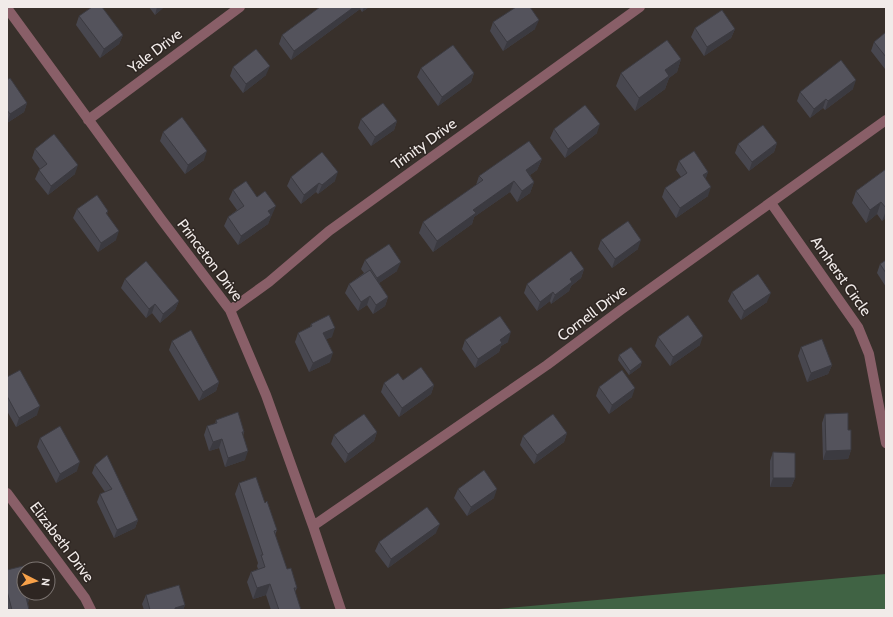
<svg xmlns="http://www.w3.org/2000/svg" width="893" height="617" font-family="Cabin,sans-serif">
	<rect width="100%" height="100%" fill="#38302b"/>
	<path fill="#406344" d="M886 574V610H487Z"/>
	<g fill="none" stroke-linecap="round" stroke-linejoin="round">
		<path stroke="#895f68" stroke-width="10" d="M7 8 161 219 230 310 266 395 313 526 341 610
			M88 120 240 7
			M771 203 858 327 869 354 886 443
			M230 310 269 282 329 231 640 7
			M7 493 85 598 91 610
			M313 526 547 365 622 309 886 120"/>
	</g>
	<path fill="#48474f" d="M149 7H164L155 15Z
		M320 7H369L362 12 360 9 291 60 279 44 282 35Z
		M79 16 123 35 119 44 100 58 76 25Z
		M493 22 535 29 503 51 490 31Z
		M695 28 735 29 731 38 704 56 691 37Z
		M886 32V67L885 69 871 51 874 42Z
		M681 59 677 72 669 78 665 89 635 111 616 86 621 73Z
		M233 67 266 75 243 93 230 76Z
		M421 68 474 73 471 82 438 106 417 77Z
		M7 80 27 103 24 112 7 123Z
		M853 89 825 110 823 108 810 118 797 101 800 92Z
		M361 119 397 121 394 130 371 146 358 128Z
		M554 129 597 133 565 158 550 138Z
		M163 132 204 160 185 174 160 141Z
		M777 143 774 152 749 171 735 153 738 144Z
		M35 149 75 174 48 195 35 179 39 170 40 169 32 158Z
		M542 159 537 170 530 175 534 182 530 193 517 202 510 192 474 217 472 224 433 252 419 233 423 222 476 185 479 176Z
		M679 161 708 172 705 179 708 196 676 218 662 197 665 188 681 177 676 170Z
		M886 169V218L882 221 877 214 866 223 852 203 856 191Z
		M291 177 335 181 318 194 316 192 301 204 287 186Z
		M233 190 257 197 272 215 271 216 268 224 238 245 224 226 228 217 237 210 229 199Z
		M77 209 108 211 107 214 116 240 98 252 73 218Z
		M601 240 638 249 612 268 598 249Z
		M365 260 397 271 379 283 388 297 385 306 373 314 367 305 358 311 345 293 349 284 364 273 361 269Z
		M886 260V287L877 273 880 264Z
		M584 269 581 278 571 286 569 291 551 304 550 301 537 311 524 293 527 284Z
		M125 279 179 301 175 310 160 323 152 313 146 318 121 288Z
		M732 292 767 302 741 320 728 301Z
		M311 324 332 337 326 339 330 362 309 372 295 342 298 333 310 327Z
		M658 337 700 345 670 366 655 346Z
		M465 340 508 342 501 346 499 352 475 368 462 349Z
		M172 341 219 382 216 391 199 401 169 350Z
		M801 347 832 365 828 374 807 382 798 356Z
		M619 355 642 362 640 367 629 375 618 360Z
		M7 377 37 415 16 427 7 411Z
		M403 380 434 385 431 394 399 417 381 392 384 383Z
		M599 387 632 397 609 414 596 396Z
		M825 414 848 430 851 450 848 459 823 460 822 423Z
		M216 420 244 432 243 436 245 460 225 467 219 448 209 451 204 435 207 426 215 424Z
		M377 432 374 441 345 463 331 444 334 435Z
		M567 433 564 442 534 464 520 445 523 436Z
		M40 438 77 471 56 483 37 447Z
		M773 452 795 478 791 487H770V461Z
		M95 465 138 520 135 528 114 538 97 502 100 494 105 492 92 473Z
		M239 483 265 503 277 530 275 535 287 569 297 588 295 592 301 610H271L266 595 253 599 247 582 251 572 258 569 257 566 258 563 235 494Z
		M458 489 494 498 467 516 454 498Z
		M436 533 388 568 375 551 379 542Z
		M7 570 30 596 28 603 29 610H7Z
		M146 595 185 605 183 610H144L142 604Z"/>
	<path fill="#3b3a40" d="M157 7H164L155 15Z
		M354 7H361L360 9 291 60 294 51Z
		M364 7H369L362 12Z
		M539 20 535 29 503 51 507 42Z
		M735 29 731 38 704 56 707 47Z
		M123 35 119 44 100 58 104 49Z
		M681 59 677 72 669 78 665 89 635 111 639 98 665 70Z
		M270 66 266 75 243 93 246 84Z
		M474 73 471 82 438 106 442 97Z
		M856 80 853 89 825 110 828 101Z
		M826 99 823 108 810 118 814 109Z
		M27 103 24 112 7 123 10 114Z
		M397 121 394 130 371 146 375 137Z
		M600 124 597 133 565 158 568 149Z
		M777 143 774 152 749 171 752 162Z
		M207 151 204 160 185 174 188 165Z
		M542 159 537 170 522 181 526 170Z
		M78 165 75 174 48 195 51 186Z
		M338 172 335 181 318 194 322 185Z
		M708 172 705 181 703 175Z
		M514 181 510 192 474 217 472 224 433 252 437 241 473 210Z
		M534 182 530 193 517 202 522 191Z
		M319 183 316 192 301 204 304 195Z
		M711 187 708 196 676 218 680 208Z
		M881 202 877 214 866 223 870 210Z
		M276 206 268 224 238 245 241 236 268 211Z
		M886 211V218L882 221Z
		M119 231 116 240 98 252 101 243Z
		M641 240 638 249 612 268 615 259Z
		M401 262 397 271 373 287 377 278Z
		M584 269 581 278 571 286 569 291 551 304 555 295 570 279Z
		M553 292 550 301 537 311 540 302Z
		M771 293 767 302 741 320 744 311Z
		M370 296 367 305 358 311 361 302Z
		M388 297 385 306 373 314 376 305Z
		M179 301 175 310 160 323 163 314Z
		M155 304 152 313 146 318 149 309Z
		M335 328 332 337 320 342 323 333Z
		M511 332 508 342 501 346 499 352 475 368 478 359 500 340Z
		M703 336 700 345 670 366 673 357Z
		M333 353 330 362 309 372 313 363Z
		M642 362 640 367 629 375 630 371Z
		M832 365 828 374 807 382 811 373Z
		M219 382 216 391 199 401 203 392Z
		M434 385 431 394 399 417 402 408Z
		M635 388 632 397 609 414 612 405Z
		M40 406 37 415 16 427 19 418Z
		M377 432 374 441 345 463 348 454Z
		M567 433 564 442 534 464 537 455Z
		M222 439 219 448 209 451 213 442Z
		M851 450 848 459 823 460 826 451Z
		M248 451 245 460 225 467 228 458Z
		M80 462 77 471 56 483 60 474Z
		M773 478H795L791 487H770Z
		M497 489 494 498 467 516 471 507Z
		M138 520 135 528 114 538 117 530Z
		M440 524 436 533 388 568 391 559Z
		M270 584 266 595 253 599 257 588Z
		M30 596 27 605 26 597Z
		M185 605 183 610H174L175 608Z"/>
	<path fill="#54535c" stroke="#3b3a40" d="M92 7H102L123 35 104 49 79 16Z
		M320 7H354L294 51 282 35Z
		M516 7H530L539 20 507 42 493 22Z
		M722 10 735 29 707 47 695 28Z
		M886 32V57L874 42Z
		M667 40 681 59 665 70 669 76 639 98 621 73Z
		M453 45 474 73 442 97 421 68Z
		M256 49 270 66 246 84 233 67Z
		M841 60 856 80 828 101 826 99 814 109 800 92Z
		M10 78 27 103 10 114 7 110V80Z
		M383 103 397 121 375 137 361 119Z
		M585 105 600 124 568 149 554 129Z
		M182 117 207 151 188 165 163 132Z
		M763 125 777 143 752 162 738 144Z
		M54 134 78 165 51 186 39 170 47 164 35 149Z
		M529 141 542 159 526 170 534 182 522 191 514 181 473 210 476 213 437 241 423 222 483 180 479 176Z
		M694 151 708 172 703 175 711 187 680 208 665 188 687 173 679 161Z
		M322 152 338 172 322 185 319 183 304 195 291 177Z
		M886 169V208L881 202 870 210 856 191Z
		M246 181 257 197 265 191 276 206 268 211 271 215 241 236 228 217 244 206 233 190Z
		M97 195 108 211 106 213 119 231 101 243 77 209Z
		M628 221 641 240 615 259 601 240Z
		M389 244 401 262 377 278 365 260Z
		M571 251 584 269 570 279 572 282 555 295 553 292 540 302 527 284Z
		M886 260V273L880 264Z
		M146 261 179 301 163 314 155 304 149 309 125 279Z
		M370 270 388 297 376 305 370 296 361 302 349 284Z
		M758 274 771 293 744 311 732 292Z
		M329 315 335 328 323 333 333 353 313 363 298 333 312 326 311 324Z
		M688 315 703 336 673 357 658 337Z
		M500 316 511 332 500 340 502 343 478 359 465 340Z
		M191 330 219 382 203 392 172 341Z
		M822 339 832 365 811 373 801 347Z
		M631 347 642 362 630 371 619 355Z
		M421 367 434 385 402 408 384 383 398 373 403 380Z
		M20 370 40 406 19 418 7 396V377Z
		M622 370 635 388 612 405 599 387Z
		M238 412 244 432H242L248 451 228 458 222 439 213 442 207 426 217 423 216 420Z
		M848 413V430H851V450L826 451 825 414Z
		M364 414 377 432 348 454 334 435Z
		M553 414 567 433 537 455 523 436Z
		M60 426 80 462 60 474 40 438Z
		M773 452 795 453V478H773Z
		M107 455 138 520 117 530 100 494 112 489 95 465Z
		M484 470 497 489 471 507 458 489Z
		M256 477 265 503 267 501 277 530 274 531 287 569 291 568 297 588H294L301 610H279L270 584 257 588 251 572 265 567 261 555H263L239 483Z
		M427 507 440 524 391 559 379 542Z
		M23 566 24 571V593H29L30 596 26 597 29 610H12L7 591V570Z
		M179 585 185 605 175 608V610H150L146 595Z"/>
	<g text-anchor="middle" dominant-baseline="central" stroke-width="3" stroke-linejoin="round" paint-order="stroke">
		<g font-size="15" fill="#f1ebe9" stroke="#2e2622">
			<text transform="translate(155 51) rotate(-37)">Yale Drive</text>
			<text transform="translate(424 144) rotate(-36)">Trinity Drive</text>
			<text transform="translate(210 260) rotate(53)">Princeton Drive</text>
			<text transform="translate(841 276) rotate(55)">Amherst Circle</text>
			<text transform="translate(592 313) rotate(-37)">Cornell Drive</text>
			<text transform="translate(62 542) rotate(53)">Elizabeth Drive</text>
		</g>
	</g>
	<rect width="893" height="617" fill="none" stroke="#f1ebe9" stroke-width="16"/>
	<g transform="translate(36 581) rotate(96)"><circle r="19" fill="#2e2622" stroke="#7c7572"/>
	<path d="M0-3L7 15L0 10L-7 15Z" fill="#f7a149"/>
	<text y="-6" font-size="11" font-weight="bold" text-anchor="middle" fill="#f1ebe9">N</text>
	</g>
</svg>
